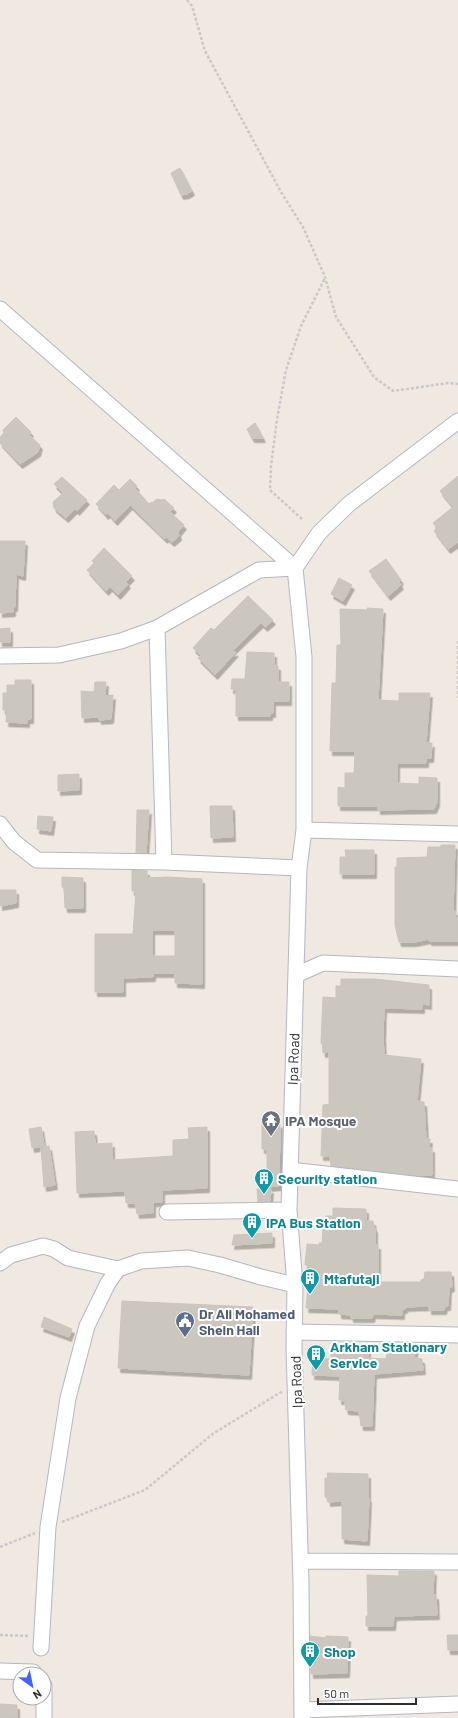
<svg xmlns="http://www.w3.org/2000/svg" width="458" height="1718" font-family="Barlow,sans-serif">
	<defs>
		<filter id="shadow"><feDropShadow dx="2.5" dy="4.5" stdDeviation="0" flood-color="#0004"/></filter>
	</defs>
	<rect width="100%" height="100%" fill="#efe9e1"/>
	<path fill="#cbc7bf" stroke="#cbc5ba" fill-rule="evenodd" filter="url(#shadow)" d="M180 168 192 191 187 194 181 195 171 173Z
		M16 417 31 432 29 435 40 445 38 452 20 464 0 443V437L4 433 3 430Z
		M255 423 263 438H252L247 429Z
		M458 476V542L448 549 434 531 437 528 433 523 453 507 440 491Z
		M62 477 87 500 77 511 75 509 66 518 54 508 53 502 63 493 54 484Z
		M130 479 137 486 135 488 149 504 151 502 152 503 157 499 162 500 164 499 174 508 170 512 184 525 178 532 179 536 172 542 166 537 165 539 130 505 115 521 108 513 106 515 96 504 114 485 119 490Z
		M0 541H25L23 576 16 574 15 607H13V612L0 613Z
		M104 548 132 576 126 582 128 584 118 595 110 587 106 591 87 570 94 563 92 561Z
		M386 559 401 580 399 582 401 585 388 596 369 571Z
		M339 578 352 585 343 601 331 594Z
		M248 596 273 620 265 627 261 623 231 652H236L215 675 198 658 201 656 193 648 211 628 214 630Z
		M367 608 383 609 378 700 399 701V693H430L426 743H432L431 758H426V763H397V783L419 784V777L437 778V802L434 809 378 810V806H338V787L345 788V773H354L355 751H330L332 683H336L337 645H341L340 609 368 610Z
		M10 628V642H0V629Z
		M247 652 274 653V665L278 666V682H289V701H273V713H270V716H236V689H231L232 679H245Z
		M15 680H31V719H27V723L6 722 7 710H3V693H7V685H15Z
		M95 682H106L105 696 113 695 111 719 99 720V717L82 718 81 691 94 692Z
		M79 774V790L58 791V775Z
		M210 806H232L233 837 211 838Z
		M137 810H149L146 853H136Z
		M38 816 53 817 51 831 37 829Z
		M441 845H455L453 911H455V918H458V941H429V939L415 942H399L395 925V867H397V858L427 857 428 847H441Z
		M345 850H374V874H340V857H346Z
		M132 870 147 871V878L167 877 202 879V984L175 983V973H153V977L123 978V992H95V934H133L136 891H132ZM152 930H175V956H152Z
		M62 877 83 878V908H65L64 888 62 887Z
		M0 890H16V903L0 906Z
		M341 979H375L429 985V1005L422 1004V1009L384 1008 383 1036 384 1055 421 1059 417 1101 424 1102 426 1139H430L429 1148H432V1175H412L331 1166 330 1156H321L323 1105 329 1104V1052L323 1053 322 1043H321L323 997 336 998V986H341Z
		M262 1123 280 1124 279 1186 267 1187V1149H262Z
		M41 1127 44 1146 32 1148 29 1129Z
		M207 1127V1188L162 1190V1202H153V1213L137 1214 135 1203H126L125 1191 77 1193 75 1132 94 1131 95 1144 112 1143V1160L173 1156V1140L189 1139 188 1128Z
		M49 1146 55 1185 44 1187 41 1147Z
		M257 1189H271L270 1201 258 1202Z
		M333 1208 366 1209V1221H373L374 1228H375V1245H378V1282H421V1280L424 1279 425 1272H451L452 1287 449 1288 448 1306H445L444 1310H429V1306L405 1307V1309H402V1315L373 1314 372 1318H351V1315L339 1314V1309L306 1308 310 1266 305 1265 307 1244 319 1245V1243H322L323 1227H325L326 1216H333Z
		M272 1233V1243L232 1245 234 1235Z
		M122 1301 253 1307 249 1375 118 1368Z
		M44 1317 72 1329 69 1337 41 1327Z
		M348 1346 368 1347V1358L386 1359 388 1346H416L414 1358 422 1359 423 1370 374 1374 372 1426H361L359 1411 346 1410 344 1400H339L340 1376 312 1375 313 1358 331 1359V1354H334L335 1350H348Z
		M327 1473 368 1474V1498H369L367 1541 342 1539V1501L328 1502V1498L325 1497V1478H328Z
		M399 1571H434L433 1595H436L437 1615 394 1616 393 1626H366V1616H368L367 1575 399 1576Z
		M447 1635H458V1650H448Z
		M310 1636 326 1638V1636L348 1637 347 1673 311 1674Z
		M0 1704 17 1705V1718H0Z"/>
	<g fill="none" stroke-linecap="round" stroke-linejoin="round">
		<defs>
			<path id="minor" d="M0 309 295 568
				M157 628 164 862 299 868
				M0 656 59 655 121 641 157 628 259 570 295 568
				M0 824 14 842 37 860 164 862
				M304 830 458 834
				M296 975 323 963 458 969
				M290 1170 458 1189
				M167 1212 289 1210
				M0 1263 11 1255 43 1246 54 1249 68 1258 118 1269 141 1261 188 1258 220 1265 261 1277 295 1285
				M294 1332 458 1335
				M301 1561 458 1562
				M41 1648 48 1527 68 1398 87 1326 108 1283 118 1269
				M0 1671 33 1672 35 1674
				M302 1710 458 1704
				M44 1718V1686
				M302 1718 301 1582 294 1348 295 1285 289 1210 299 868 304 830V657L295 568 319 533 349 504 458 421"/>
		</defs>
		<use href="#minor" stroke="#b4b7c1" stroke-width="17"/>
		<path stroke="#c9c9c9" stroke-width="2.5" stroke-dasharray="3 2" stroke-linecap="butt" d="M187 0 192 6 205 51 281 192 303 227 325 277 336 317 374 377 393 391 448 383 458 384
			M302 519 270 490 271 466 277 419 286 370 301 326 325 278
			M458 641V698
			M62 1522 145 1490 214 1433 283 1391
			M0 1547 35 1533
			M0 1635 29 1636"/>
		<use href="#minor" stroke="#fff" stroke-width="15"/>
	</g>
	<defs>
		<symbol id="temple-pin" viewBox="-11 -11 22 30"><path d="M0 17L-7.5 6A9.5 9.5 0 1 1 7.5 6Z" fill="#6b7280" stroke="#fff"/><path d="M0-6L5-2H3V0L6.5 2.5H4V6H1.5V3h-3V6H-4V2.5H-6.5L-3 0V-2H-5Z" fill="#fff"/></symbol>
		<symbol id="building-pin" viewBox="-11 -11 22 30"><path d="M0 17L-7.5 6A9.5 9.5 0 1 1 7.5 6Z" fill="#0f9aa8" stroke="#fff"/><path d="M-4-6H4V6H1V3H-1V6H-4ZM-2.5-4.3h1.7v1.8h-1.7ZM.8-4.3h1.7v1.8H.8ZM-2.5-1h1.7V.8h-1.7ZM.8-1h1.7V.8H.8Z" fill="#fff"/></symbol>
		<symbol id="civic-pin" viewBox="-11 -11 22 30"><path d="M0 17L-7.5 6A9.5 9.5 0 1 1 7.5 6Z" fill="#5c6f8a" stroke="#fff"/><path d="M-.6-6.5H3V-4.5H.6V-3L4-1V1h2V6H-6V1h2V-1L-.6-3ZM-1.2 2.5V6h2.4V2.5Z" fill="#fff"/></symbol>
	</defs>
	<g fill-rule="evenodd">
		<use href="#temple-pin" x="260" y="1109" width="22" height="30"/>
		<use href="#building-pin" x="253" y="1167" width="22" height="30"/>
		<use href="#building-pin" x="241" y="1211" width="22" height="30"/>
		<use href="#building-pin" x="299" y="1267" width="22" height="30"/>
		<use href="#civic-pin" x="174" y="1310" width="22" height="30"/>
		<use href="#building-pin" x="305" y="1343" width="22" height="30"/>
		<use href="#building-pin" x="299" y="1640" width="22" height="30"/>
	</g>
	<g text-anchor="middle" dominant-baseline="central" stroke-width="4" stroke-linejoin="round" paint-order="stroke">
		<g font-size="14" fill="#2e2e2e" stroke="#fff">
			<text transform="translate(293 1059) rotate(-88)">Ipa Road</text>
			<text transform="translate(296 1382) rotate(-92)">Ipa Road</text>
		</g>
		<g font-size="14" font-weight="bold" fill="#5b616d" stroke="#fff" text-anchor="start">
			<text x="285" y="1120">IPA Mosque</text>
		</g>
		<g font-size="14" font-weight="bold" fill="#0d838f" stroke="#fff" text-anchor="start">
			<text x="278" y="1178">Security station</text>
			<text x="266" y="1222">IPA Bus Station</text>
			<text x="324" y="1278">Mtafutaji</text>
			<text x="330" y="1346">Arkham Stationary<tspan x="330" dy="16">Service</tspan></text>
			<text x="324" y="1651">Shop</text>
		</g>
		<g font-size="14" font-weight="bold" fill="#4e5e75" stroke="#fff" text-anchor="start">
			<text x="199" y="1313">Dr Ali Mohamed<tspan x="199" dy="16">Shein Hall</tspan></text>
		</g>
	</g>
	<g transform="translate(32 1686) rotate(147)"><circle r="19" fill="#ffffff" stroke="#ababab"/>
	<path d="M0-3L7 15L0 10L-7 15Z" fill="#4264fb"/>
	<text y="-6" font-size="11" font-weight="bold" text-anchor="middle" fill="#2e2e2e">N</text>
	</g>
	<path d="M318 1698v6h98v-6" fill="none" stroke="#2e2e2e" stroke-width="2"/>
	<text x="324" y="1698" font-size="12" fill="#2e2e2e" stroke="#ffffff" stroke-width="3" paint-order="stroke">50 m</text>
</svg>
